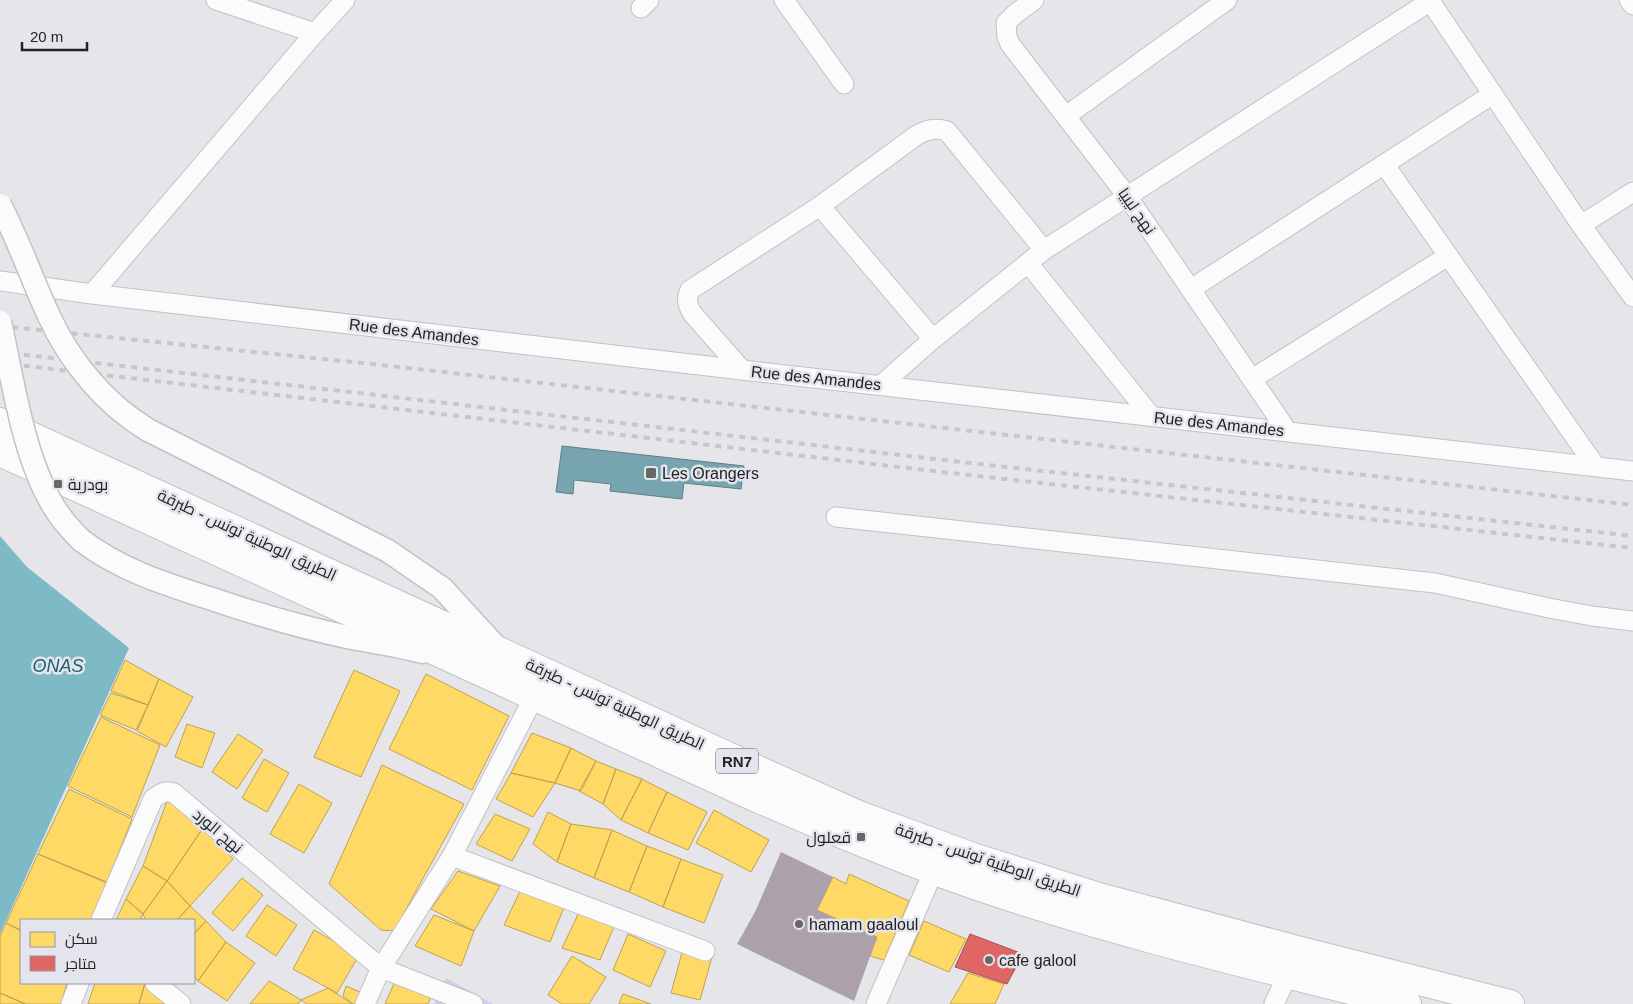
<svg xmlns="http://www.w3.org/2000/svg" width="1633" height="1004" font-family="Helvetica,Cairo,sans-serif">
	<rect width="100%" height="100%" fill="#e6e6ea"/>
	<path fill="#cbcfed" d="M446 978 493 1004H434Z"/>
	<path fill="#7ebac6" d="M0 536 27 567 129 648 0 934Z"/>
	<path fill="#ffd966" stroke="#bda252" d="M125 660 159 679 148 705 111 691Z
		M354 670 400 691 361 777 314 757Z
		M426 674 509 716 472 790 389 749Z
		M159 679 193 697 166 747 137 731Z
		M111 693 148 705 136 730 100 715Z
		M101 717 160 745 132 817 68 786Z
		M187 724 215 733 202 768 175 757Z
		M532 733 571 748 555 783 511 773Z
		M238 734 263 750 237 789 212 772Z
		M571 748 596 761 581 791 555 783Z
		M264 759 289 773 267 812 242 798Z
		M596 761 616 769 603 804 579 791Z
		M382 765 464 804 394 931 381 930 329 884Z
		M616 769 642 779 621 820 603 804Z
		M511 773 555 783 533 817 496 799Z
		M642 779 667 792 648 833 621 820Z
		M299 784 332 803 304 853 270 834Z
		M69 789 132 819 107 882 38 854Z
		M667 792 707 812 688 850 648 833Z
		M170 793 203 828 167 881 143 866Z
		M714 810 769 840 751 872 696 843Z
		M548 812 571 824 557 862 533 844Z
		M495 814 530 829 512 861 476 844Z
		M571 824 612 830 594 878 557 862Z
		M203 828 233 859 190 906 167 881Z
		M612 830 647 846 629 892 594 878Z
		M647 846 681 859 663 907 629 892Z
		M38 854 107 883 91 920H21V930L6 923Z
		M681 859 723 875 704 923 663 907Z
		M143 866 167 881 143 914 126 899Z
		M458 871 500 886 474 931 431 909Z
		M849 874 909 901 884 960 870 956 877 937 817 910 833 877 846 884Z
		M242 878 263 895 233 931 212 913Z
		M167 881 190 906 177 920H146L143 914Z
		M522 887 565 905 550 942 504 925Z
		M126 899 143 914 140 920H116Z
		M267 905 297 925 276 956 246 936Z
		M190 906 206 921 194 934V920H177Z
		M582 906 615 924 600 960 562 948Z
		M434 915 474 931 461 966 415 946Z
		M206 921 226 942 198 981 194 976V934Z
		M924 921 966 939 949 972 909 955Z
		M6 923 21 931V983H67L61 1004H26L0 993V936Z
		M314 930 359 955 337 993 293 969Z
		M628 934 666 951 650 987 613 970Z
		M226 942 255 963 227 1001 198 981Z
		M683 949 712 957 700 1000 671 993Z
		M572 956 606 977 589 1004H562L548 995Z
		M968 973 1004 984 995 1004H950Z
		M396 979 431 996 428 1004H385Z
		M269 981 301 1000 298 1004H250Z
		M95 983H145L139 1004H88Z
		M145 983H154L180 1004H139Z
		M346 986 362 993 358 1004H353L343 996Z
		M328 988 352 1004H307L301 1000Z
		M0 993 25 1004H0Z
		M623 994 651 1004H619Z"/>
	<path fill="#e06666" stroke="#a75252" d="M970 934 1023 954 1007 984 955 967Z"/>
	<path fill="#76a5af" stroke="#5d7e86" d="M562 446 744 466 741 489 684 483 682 499 610 491 611 484 574 480 573 494 556 492Z"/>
	<path fill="#aca1aa" d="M781 852 833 877 817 910 877 937 854 1001 737 944 755 912Z"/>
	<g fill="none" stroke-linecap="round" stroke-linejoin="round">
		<defs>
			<path id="minor" d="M216 0 315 33
				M784 0 844 84
				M1034 0 1015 14 1006 23 1007 37 1010 44 1127 196 1288 432
				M1629 0 1633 5
				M1430 1 1581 225 1633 297
				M641 8 649 0
				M1066 116 1227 0
				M1384 164 1596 467
				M820 206 933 339
				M1581 225 1633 192
				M1028 263 1151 416
				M0 281 92 294 742 370 1633 471
				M1191 289 1493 94
				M92 294 315 33 345 0
				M742 370 692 313C687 304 686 299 690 290L820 206 917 135C927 130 935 127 947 131L1044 250
				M1252 379 1448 256
				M881 385 933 339 1044 250 1432 0
				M836 517 1435 583 1549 608 1592 616 1633 621
				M452 856 705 951
				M101 920 153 799C161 793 165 790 174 793L381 968 473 1004
				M155 983 181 1004
				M71 1004 79 983
				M365 1004 381 968 452 856 535 695
				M876 1004 934 870
				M1274 1004 1288 974"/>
			<path id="tertiary" d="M148 430 388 551 442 588 497 648
				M81 540C120 570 165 584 212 599 256 614 301 627 347 637 372 642 398 645 422 652"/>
			<path id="primary" d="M0 422 769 775 861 816 973 857 1099 897 1293 949 1510 1004
				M0 452 759 799C827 828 895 857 966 882 1109 932 1259 967 1407 1004"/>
		</defs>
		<use href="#minor" stroke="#c2c2c5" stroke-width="21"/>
		<use href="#tertiary" stroke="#c2c2c5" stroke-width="25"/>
		<use href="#primary" stroke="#c2c2c5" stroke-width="30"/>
		<use href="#minor" stroke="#fbfbfc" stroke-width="19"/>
		<use href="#tertiary" stroke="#fbfbfc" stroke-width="22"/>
		<use href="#primary" stroke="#fbfbfc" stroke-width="28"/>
		<path stroke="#c7c7c9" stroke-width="4" stroke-dasharray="6 6" stroke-linecap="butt" d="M0 326 372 364 1633 505
			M0 352 970 463 1633 536
			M0 363 968 475 1633 548"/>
		<defs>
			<path id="tertiary-bridge" d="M0 205C19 241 32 280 49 316 70 362 105 404 148 430
				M0 322C13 380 23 457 54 507 61 519 71 530 81 540"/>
		</defs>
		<use href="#tertiary-bridge" stroke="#c2c2c5" stroke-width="25" stroke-linecap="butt"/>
		<use href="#tertiary-bridge" stroke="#fbfbfc" stroke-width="22"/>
	</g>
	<g fill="#67676a" stroke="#e4e5ec" stroke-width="2">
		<rect x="645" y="467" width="12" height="12" rx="2.5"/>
		<rect x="53" y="479" width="10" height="10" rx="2.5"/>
		<rect x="856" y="832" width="10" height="10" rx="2.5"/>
		<circle cx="799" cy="924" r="5"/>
		<circle cx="989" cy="960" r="5"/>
	</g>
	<g text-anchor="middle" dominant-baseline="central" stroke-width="5" stroke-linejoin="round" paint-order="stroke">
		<rect fill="#e4e5ec" stroke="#5c5c61" stroke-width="1" x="716" y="748.5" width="42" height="25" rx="4"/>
		<g font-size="15" font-weight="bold" fill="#222225">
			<text x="737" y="761">RN7</text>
		</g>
		<g font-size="16" fill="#222225" stroke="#e4e5ec">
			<text transform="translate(1137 211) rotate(55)">نهج ليبيا</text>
			<text transform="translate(414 332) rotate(7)">Rue des Amandes</text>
			<text transform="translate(816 378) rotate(6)">Rue des Amandes</text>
			<text transform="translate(1219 424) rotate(6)">Rue des Amandes</text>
			<text transform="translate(247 535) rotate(25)">الطريق الوطنية تونس - طبرقة</text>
			<text transform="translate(615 704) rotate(25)">الطريق الوطنية تونس - طبرقة</text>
			<text transform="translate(218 831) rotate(40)">نهج الورد</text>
			<text transform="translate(988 860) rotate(19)">الطريق الوطنية تونس - طبرقة</text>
		</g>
		<g font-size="16" fill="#222225" stroke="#e4e5ec" text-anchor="start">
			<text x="662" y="473">Les Orangers</text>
			<text x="68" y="484">بودرية</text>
			<text x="851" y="837" text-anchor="end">قعلول</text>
			<text x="809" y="924">hamam gaaloul</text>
			<text x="999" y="960">cafe galool</text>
		</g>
		<g font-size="18" font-style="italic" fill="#1a616c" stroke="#e4e5ec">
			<text x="58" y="666">ONAS</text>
		</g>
	</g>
	<rect x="20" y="919" width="175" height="65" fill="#e4e5ec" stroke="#96979c"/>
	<rect x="30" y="932" width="25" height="15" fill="#ffd966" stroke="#96979c"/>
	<text x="65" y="944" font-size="15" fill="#222225">سكن</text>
	<rect x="30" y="956" width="25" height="15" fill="#e06666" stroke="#96979c"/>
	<text x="65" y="969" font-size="15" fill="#222225">متاجر</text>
	<path d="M22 42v8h65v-8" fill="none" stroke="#222225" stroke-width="2.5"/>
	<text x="30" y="42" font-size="15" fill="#222225" stroke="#e4e5ec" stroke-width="4" paint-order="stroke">20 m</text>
</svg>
